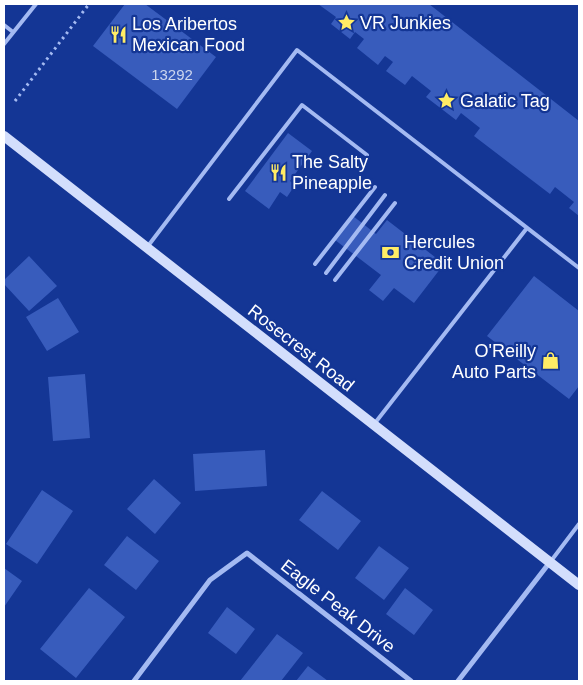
<svg xmlns="http://www.w3.org/2000/svg" width="583" height="685" font-family="Helvetica,sans-serif">
	<rect width="100%" height="100%" fill="#143695"/>
	<path fill="#385cbc" d="M125 4H145L216 57 177 109 93 46Z
		M318 4H429L579 121V216L569 208 574 202 555 187 550 194 474 136 480 128 461 113 456 120 426 97 431 91 412 76 405 85 386 71 393 62 385 56 378 65 357 48 364 39 355 32 350 39 331 24 336 17Z
		M288 133 312 151 290 181 295 185 287 197 280 192 269 209 245 191Z
		M353 216 376 234 387 220 444 264 414 303 394 288 383 301 369 290 381 275 335 240Z
		M29 256 57 286 29 311 4 284V280Z
		M534 276 579 311V386L569 399 487 336Z
		M58 298 79 332 47 351 26 317Z
		M85 374 90 438 53 441 48 377Z
		M265 450 267 486 195 491 193 454Z
		M154 479 181 503 155 534 127 509Z
		M42 490 73 511 37 564 6 544Z
		M322 491 361 521 338 550 299 520Z
		M127 536 159 561 136 590 104 565Z
		M379 546 409 568 384 600 355 578Z
		M4 568 22 581 4 607Z
		M89 588 125 617 76 678 40 649Z
		M405 588 433 610 414 635 386 614Z
		M227 607 255 629 236 654 208 633Z
		M277 634 303 653 281 681H240Z
		M308 666 328 681H296Z"/>
	<g fill="none" stroke-linecap="round" stroke-linejoin="round">
		<path stroke="#a4baf2" stroke-width="3" stroke-dasharray="2.5 4" stroke-linecap="butt" d="M15 101 89 4"/>
		<path stroke="#a4baf2" stroke-width="4" d="M4 25 13 32
			M4 44 36 4
			M229 199 302 105 367 155
			M148 246 297 50 579 268
			M315 264 375 187
			M326 273 385 195
			M335 280 395 203
			M375 423 527 228
			M551 561 579 524"/>
		<path stroke="#a4baf2" stroke-width="5" d="M134 681 210 580 247 553 411 681
			M458 681 550 562"/>
		<path stroke="#d3defc" stroke-width="10" d="M4 136 579 585"/>
	</g>
	<defs>
		<symbol id="sight-bare" viewBox="-9 -9 18 18"><path d="M0-6L1.8-2.2L6-1.7L2.9 1.2L3.7 5.4L0 3.3L-3.7 5.4L-2.9 1.2L-6-1.7L-1.8-2.2Z" fill="#ffec65" stroke="#143695" stroke-width="2.5" paint-order="stroke"/></symbol>
		<symbol id="restaurant-bare" viewBox="-9 -9 18 18"><path d="M-5-6h1v4h1v-4h1v4h1v-4h1v5L-1.5 .5V6h-2V.5L-5-1ZM5-6V6H3V1.5H1.5Q1.5-4 5-6Z" fill="#ffec65" stroke="#143695" stroke-width="2.5" paint-order="stroke"/></symbol>
		<symbol id="bank-bare" viewBox="-9 -9 18 18"><path d="M-6-4H6V4H-6ZM0-2.3a2.3 2.3 0 1 0 0 4.6a2.3 2.3 0 1 0 0-4.6Z" fill="#ffec65" stroke="#143695" stroke-width="2.5" paint-order="stroke"/></symbol>
		<symbol id="shop-bare" viewBox="-9 -9 18 18"><path d="M-5-2.5h2.3a2.7 3.5 0 0 1 5.4 0H5L5.5 6h-11ZM-1.5-2.5h3a1.5 2.3 0 0 0-3 0Z" fill="#ffec65" stroke="#143695" stroke-width="2.5" paint-order="stroke"/></symbol>
	</defs>
	<g fill-rule="evenodd">
		<use href="#sight-bare" x="334" y="10" width="25" height="25"/>
		<use href="#restaurant-bare" x="106" y="22" width="25" height="25"/>
		<use href="#sight-bare" x="434" y="88" width="25" height="25"/>
		<use href="#restaurant-bare" x="266" y="160" width="25" height="25"/>
		<use href="#bank-bare" x="378" y="240" width="25" height="25"/>
		<use href="#shop-bare" x="538" y="348" width="25" height="25"/>
	</g>
	<g text-anchor="middle" dominant-baseline="central" stroke-width="4.5" stroke-linejoin="round" paint-order="stroke">
		<g font-size="15" fill="#cdd6ee">
			<text x="172" y="74">13292</text>
		</g>
		<g font-size="18" fill="#fff" stroke="#143695" text-anchor="start">
			<text x="360" y="23">VR Junkies</text>
			<text x="132" y="24">Los Aribertos<tspan x="132" dy="21">Mexican Food</tspan></text>
			<text x="460" y="101">Galatic Tag</text>
			<text x="292" y="162">The Salty<tspan x="292" dy="21">Pineapple</tspan></text>
			<text x="404" y="242">Hercules<tspan x="404" dy="21">Credit Union</tspan></text>
			<text x="536" y="351" text-anchor="end">O'Reilly<tspan x="536" dy="21">Auto Parts</tspan></text>
		</g>
		<g font-size="18" fill="#fff" stroke="#143695">
			<text transform="translate(301 348) rotate(38)">Rosecrest Road</text>
			<text transform="translate(338 606) rotate(38)">Eagle Peak Drive</text>
		</g>
	</g>
	<rect width="583" height="685" fill="none" stroke="#ffffff" stroke-width="10"/>
</svg>
